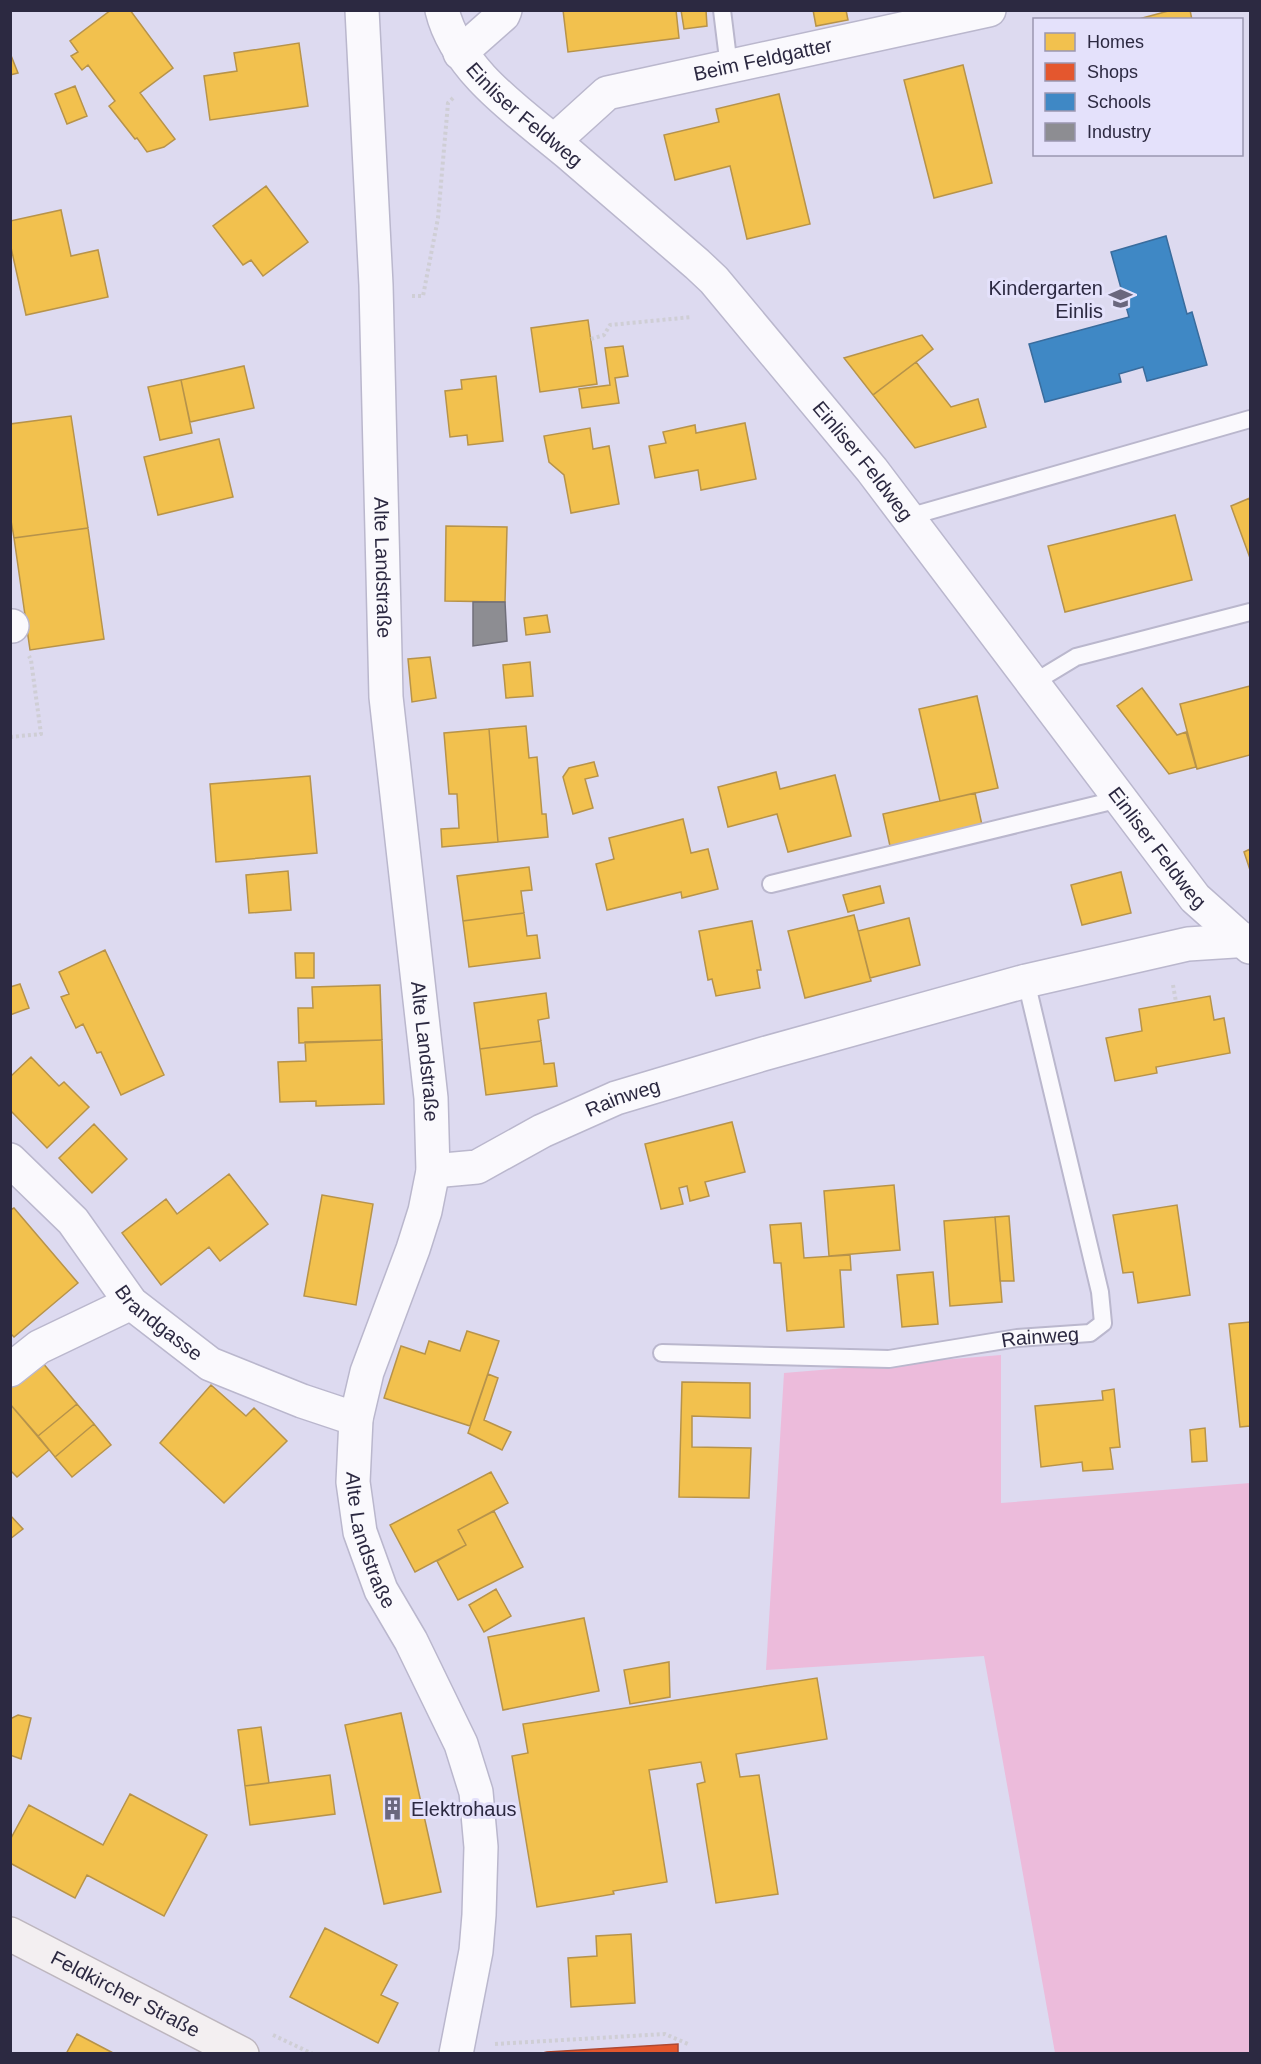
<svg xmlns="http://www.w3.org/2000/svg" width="1261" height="2064" font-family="Arial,sans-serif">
	<rect width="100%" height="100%" fill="#dddaf0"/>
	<path fill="#ecbbdb" d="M1001 1355V1503L1250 1483V2053H1055L984 1656 766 1670 784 1373Z"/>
	<path fill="#f2c14e" stroke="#b7934a" stroke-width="1.5" d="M111 10H130L173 68 140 93 175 139 164 147 147 152 137 138 135 139 109 106 115 101 88 65 82 70 71 56 78 52 70 41Z
		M563 10H676L679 38 568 52Z
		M681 10H706L707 26 684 29Z
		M813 10H846L848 20 816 26Z
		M1172 10H1190L1192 20H1135Z
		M299 43 308 106 210 120 204 76 237 71 234 53Z
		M10 53 18 73 10 75Z
		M963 65 992 183 934 198 904 80Z
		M75 86 87 116 67 124 55 94Z
		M779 94 810 224 747 239 730 166 675 180 664 135 719 122 716 109Z
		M266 186 308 242 263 276 251 260 243 265 213 226Z
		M61 210 71 256 98 250 108 297 26 315 10 243V221Z
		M588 320 597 384 540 392 531 328Z
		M922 335 933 349 873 395 844 358Z
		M623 346 628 376 615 378 619 403 582 408 579 389 610 385 605 348Z
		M916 362 951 407 978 399 986 427 915 448 873 395Z
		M244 366 254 408 190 422 181 380Z
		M496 376 503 441 468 445 467 435 450 437 445 391 462 389 461 380Z
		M181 380 192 433 160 440 148 387Z
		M71 416 88 528 14 538 10 515V424Z
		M745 423 756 479 701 490 698 470 655 478 649 446 666 443 663 432 695 425 696 433Z
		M590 428 593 449 609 446 619 504 571 513 564 475 549 462 544 436Z
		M219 439 233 497 158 515 144 457Z
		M1250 498V558L1231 506Z
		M1175 515 1192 580 1065 612 1048 546Z
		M446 526 507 527 505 602 445 601Z
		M88 528 104 639 30 650 14 538Z
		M547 615 550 632 526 635 524 618Z
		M430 657 436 698 412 702 408 659Z
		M530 662 533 696 506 698 503 665Z
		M1250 686V755L1197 769 1180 704Z
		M1142 688 1177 735 1186 732 1196 767 1169 774 1117 706Z
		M977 696 998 788 940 801 919 709Z
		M526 726 529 758 537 757 542 814H546L548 837 498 842 489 729Z
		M489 729 498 842 442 847 441 829 459 828 457 794H449L444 733Z
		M594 762 598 776 585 779 593 808 573 814 563 777 569 768Z
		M776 772 780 789 835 775 851 836 788 852 777 814 728 827 718 787Z
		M310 776 317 853 216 862 210 784Z
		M975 793 982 825 890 846 883 814Z
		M683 819 691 853 708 849 718 889 682 898 681 892 607 910 596 864 614 859 609 838Z
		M1250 849V870L1244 852Z
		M529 867 532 890 521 891 524 913 463 921 457 876Z
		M288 871 291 910 249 913 246 875Z
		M1121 872 1131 913 1082 925 1071 885Z
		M880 886 884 903 848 912 843 895Z
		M524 913 527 936 537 935 540 958 469 967 463 921Z
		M854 915 871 981 805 998 788 931Z
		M909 918 920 965 870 978 858 931Z
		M752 921 761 970H757L760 988 716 996 712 979 708 980 699 931Z
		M105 950 164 1075 121 1095 101 1052 97 1053 83 1024 76 1028 61 997 69 994 59 972Z
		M295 953H314V978H296Z
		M20 984 29 1008 10 1015V987Z
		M380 985 382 1040 299 1043 298 1008H313L312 987Z
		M546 993 549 1018 538 1020 541 1041 480 1049 474 1003Z
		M1210 996 1214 1020 1224 1018 1230 1053 1156 1067 1157 1073 1115 1081 1106 1038 1142 1031 1139 1009Z
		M382 1040 384 1104 316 1106V1101L280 1102 278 1062 306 1061 305 1042Z
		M541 1041 544 1064 554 1063 557 1086 486 1095 480 1049Z
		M31 1057 59 1086 64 1082 89 1107 47 1148 10 1110V1077Z
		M732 1122 745 1172 705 1182 709 1196 690 1201 687 1186 679 1188 683 1204 661 1209 645 1144Z
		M94 1124 127 1159 92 1193 59 1158Z
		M229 1174 268 1224 220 1261 209 1247 161 1285 122 1233 166 1199 177 1214Z
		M894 1185 900 1250 829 1256 824 1191Z
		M322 1195 373 1204 356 1305 304 1296Z
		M1177 1205 1190 1295 1138 1303 1133 1272 1123 1273 1113 1215Z
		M14 1208 78 1283 14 1337 10 1333V1210Z
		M1009 1216 1014 1281H1000L995 1217Z
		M995 1217 1002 1302 950 1306 944 1221Z
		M801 1223 804 1258 850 1255 851 1270H840L844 1327 787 1331 781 1263H774L770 1225Z
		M933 1272 938 1324 902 1327 897 1275Z
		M1250 1322V1426L1240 1427 1229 1324Z
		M467 1331 499 1341 470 1426 384 1398 401 1346 425 1354 429 1341 460 1351Z
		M42 1362 77 1404 38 1436 10 1404V1388Z
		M488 1374 498 1378 484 1420 511 1432 502 1450 468 1433Z
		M682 1382 750 1383V1418L692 1416V1447L751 1448 749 1498 679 1497Z
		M211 1385 246 1416 254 1408 287 1441 224 1503 160 1443Z
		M1114 1389 1120 1447 1110 1448 1113 1469 1083 1471 1082 1462 1041 1467 1035 1406 1103 1400 1102 1391Z
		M10 1404 49 1450 17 1477 10 1470Z
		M77 1404 94 1424 55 1457 38 1436Z
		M94 1424 111 1445 72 1477 55 1457Z
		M1205 1428 1207 1461 1192 1462 1190 1430Z
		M491 1472 508 1503 458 1530 466 1545 415 1572 390 1525Z
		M494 1511 523 1567 458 1600 437 1561 466 1545 458 1530Z
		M10 1515 23 1529 10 1539Z
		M496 1589 511 1616 484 1632 469 1605Z
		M584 1618 599 1691 503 1710 488 1637Z
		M669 1662 670 1697 630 1704 624 1670Z
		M817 1678 827 1739 736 1754 740 1777 759 1775 778 1894 716 1903 697 1784 705 1782 701 1762 649 1770 667 1882 613 1891 614 1894 537 1907 512 1756 528 1753 523 1724Z
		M401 1713 441 1892 384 1904 345 1725Z
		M18 1715 31 1718 21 1759 10 1755V1719Z
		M261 1727 269 1783 245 1786 238 1730Z
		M330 1775 335 1814 250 1825 245 1786Z
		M130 1794 207 1835 164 1916 87 1875 75 1898 10 1863V1840L29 1805 103 1845Z
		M325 1928 397 1965 381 1995 398 2003 378 2043 290 1997Z
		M631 1934 635 2003 571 2007 568 1958 597 1956 596 1936Z
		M77 2034 115 2054H66Z"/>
	<path fill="#e4572e" stroke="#ad4934" stroke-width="1.5" d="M678 2044V2054H538L547 2052Z"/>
	<path fill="#3f88c5" stroke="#396c9d" stroke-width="1.5" d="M1166 236 1187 314 1192 312 1207 365 1147 381 1143 367 1119 374 1121 382 1045 402 1029 344 1129 317 1111 252Z"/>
	<path fill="#8d8d92" stroke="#706f7a" stroke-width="1.5" d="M473 602H505L507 641 473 646Z"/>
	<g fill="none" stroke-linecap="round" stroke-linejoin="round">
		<defs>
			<g id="lane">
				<path d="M722 10 729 67"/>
				<path d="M908 517 1250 419"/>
				<path d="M1033 683 1076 657 1250 612"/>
				<path d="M771 884 1120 799"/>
				<path id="s1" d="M662 1353 889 1359 1017 1338 1090 1333 1103 1323 1100 1292 1026 981"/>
			</g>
			<g id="street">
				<path id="s2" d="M442 10C457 72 522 114 568 153 611 190 654 227 697 264L714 280 872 470 1195 898 1250 947"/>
				<path d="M460 53 503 15 505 10"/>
				<path id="s3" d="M554 141 607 93 989 10"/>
				<path d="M10 626H12"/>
				<path id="s4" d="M10 1160 73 1221 131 1303 210 1364 302 1401 356 1419"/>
				<path id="s5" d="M433 1171 477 1167 542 1131 616 1098 763 1054 1026 981 1188 944 1250 940"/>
				<path d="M10 1370 39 1347 131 1303"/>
			</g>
			<g id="secondary">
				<path id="s6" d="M362 10 376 285 386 697 431 1098 433 1171 425 1211 413 1249 367 1372 356 1419 353 1482 360 1532 381 1590 411 1641 461 1744 476 1792 481 1847 479 1915 476 1951 456 2054"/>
			</g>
			<g id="primary">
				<path id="s7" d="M10 1934 242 2054"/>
			</g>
		</defs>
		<use href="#lane" stroke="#bab7cd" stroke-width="20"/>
		<use href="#street" stroke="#bab7cd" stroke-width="36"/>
		<use href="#secondary" stroke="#bab7cd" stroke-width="36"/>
		<use href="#primary" stroke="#bdb6be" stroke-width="36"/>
		<path stroke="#cfced5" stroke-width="4" stroke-dasharray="3 3" stroke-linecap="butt" d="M412 296H423L438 218 448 103 453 98
			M591 339 604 335 610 325 692 317
			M10 737 41 734 31 660 29 656
			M1173 985 1176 1002
			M273 2035 313 2054
			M495 2044 665 2034 688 2044"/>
		<use href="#lane" stroke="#faf9fd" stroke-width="16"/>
		<use href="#street" stroke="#faf9fd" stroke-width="33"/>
		<use href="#secondary" stroke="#faf9fd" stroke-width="33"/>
		<use href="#primary" stroke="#f3eff1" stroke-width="33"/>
	</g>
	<defs>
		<symbol id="school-bare" viewBox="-9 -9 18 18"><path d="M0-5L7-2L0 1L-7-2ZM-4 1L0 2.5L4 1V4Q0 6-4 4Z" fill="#6a677e" stroke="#e4e1fb" stroke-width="2.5" paint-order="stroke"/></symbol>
		<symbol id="building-bare" viewBox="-9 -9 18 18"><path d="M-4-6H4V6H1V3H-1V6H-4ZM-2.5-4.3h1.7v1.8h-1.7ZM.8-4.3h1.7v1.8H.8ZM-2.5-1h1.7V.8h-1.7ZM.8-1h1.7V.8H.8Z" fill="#6a677e" stroke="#e4e1fb" stroke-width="2.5" paint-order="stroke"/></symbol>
	</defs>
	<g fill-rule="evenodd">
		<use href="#school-bare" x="1104" y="282" width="33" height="33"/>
		<use href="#building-bare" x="376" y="1792" width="33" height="33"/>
	</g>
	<g text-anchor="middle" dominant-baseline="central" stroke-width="6" stroke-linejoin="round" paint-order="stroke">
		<g font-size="20" fill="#2c2941" stroke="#e4e1fb">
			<text stroke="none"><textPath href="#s3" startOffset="231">Beim Feldgatter</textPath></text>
			<text stroke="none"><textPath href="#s2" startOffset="136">Einliser Feldweg</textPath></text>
			<text stroke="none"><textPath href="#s2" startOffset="622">Einliser Feldweg</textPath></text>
			<text stroke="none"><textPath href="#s6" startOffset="558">Alte Landstraße</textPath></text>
			<text stroke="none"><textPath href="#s2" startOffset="1108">Einliser Feldweg</textPath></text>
			<text stroke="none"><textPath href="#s6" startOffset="1044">Alte Landstraße</textPath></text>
			<text stroke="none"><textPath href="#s5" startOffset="206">Rainweg</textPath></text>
			<text stroke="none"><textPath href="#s4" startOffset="222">Brandgasse</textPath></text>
			<text stroke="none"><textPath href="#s1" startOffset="380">Rainweg</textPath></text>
			<text stroke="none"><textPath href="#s6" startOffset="1548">Alte Landstraße</textPath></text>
			<text stroke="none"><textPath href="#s7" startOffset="130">Feldkircher Straße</textPath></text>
		</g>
		<g font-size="20" fill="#2c2941" stroke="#e4e1fb" text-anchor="end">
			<text x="1103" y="288">Kindergarten<tspan x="1103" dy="23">Einlis</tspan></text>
			<text x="411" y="1809" text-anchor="start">Elektrohaus</text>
		</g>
	</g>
	<rect width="1261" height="2064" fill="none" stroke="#2c2941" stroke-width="24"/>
	<rect x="1033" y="18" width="210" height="138" fill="#e4e1fb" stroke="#9a97b1" stroke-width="1.5"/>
	<rect x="1045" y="33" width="30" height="18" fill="#f2c14e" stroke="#9a97b1" stroke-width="1.5"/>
	<text x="1087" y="48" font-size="18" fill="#2c2941">Homes</text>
	<rect x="1045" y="63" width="30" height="18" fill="#e4572e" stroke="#9a97b1" stroke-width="1.5"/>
	<text x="1087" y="78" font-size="18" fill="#2c2941">Shops</text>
	<rect x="1045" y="93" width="30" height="18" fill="#3f88c5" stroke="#9a97b1" stroke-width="1.5"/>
	<text x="1087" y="108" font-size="18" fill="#2c2941">Schools</text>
	<rect x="1045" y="123" width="30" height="18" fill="#8d8d92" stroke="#9a97b1" stroke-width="1.5"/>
	<text x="1087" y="138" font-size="18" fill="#2c2941">Industry</text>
</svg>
